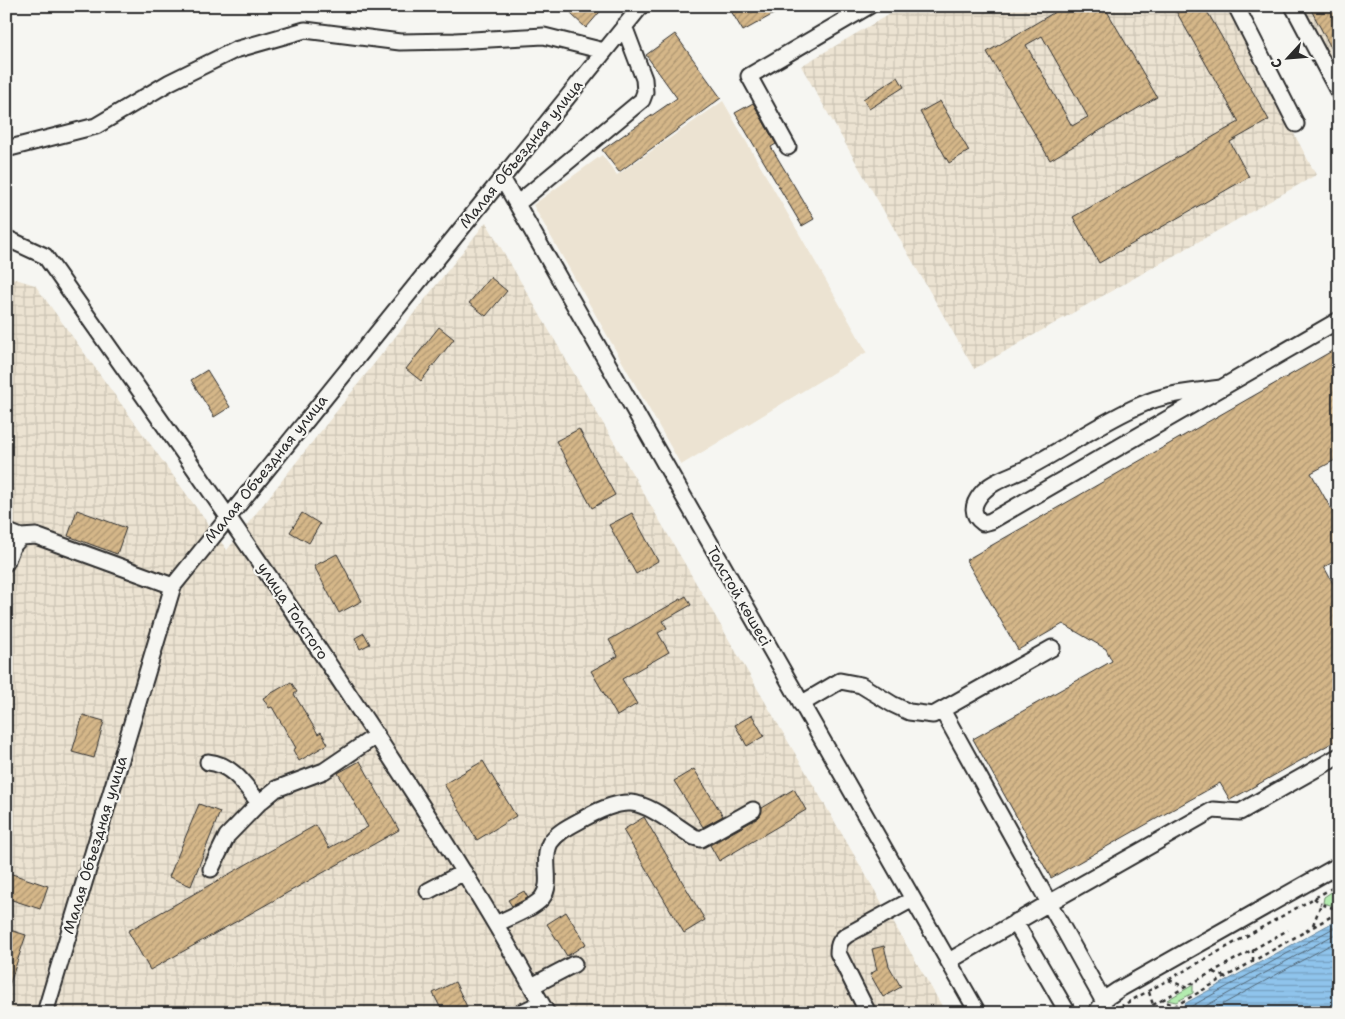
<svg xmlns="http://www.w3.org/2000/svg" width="1345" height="1019" font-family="'Shantell Sans',sans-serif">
	<defs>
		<pattern id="industrial-grid" width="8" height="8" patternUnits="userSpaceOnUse" patternTransform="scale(1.25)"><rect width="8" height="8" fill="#ece3d2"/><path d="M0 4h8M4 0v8" fill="none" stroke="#cbc3b4"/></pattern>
		<pattern id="water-rules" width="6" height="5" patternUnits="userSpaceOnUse" patternTransform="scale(1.25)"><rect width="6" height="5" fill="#8fc4ec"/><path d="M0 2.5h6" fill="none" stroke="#759fbf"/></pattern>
		<pattern id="building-hatch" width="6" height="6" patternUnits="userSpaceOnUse" patternTransform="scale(1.25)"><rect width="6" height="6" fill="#d5b789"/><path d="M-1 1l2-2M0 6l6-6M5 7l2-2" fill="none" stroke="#ad9570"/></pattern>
	</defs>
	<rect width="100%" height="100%" fill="#f6f6f2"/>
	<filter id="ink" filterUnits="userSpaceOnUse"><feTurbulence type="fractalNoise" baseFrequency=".02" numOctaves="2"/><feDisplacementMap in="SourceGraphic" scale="10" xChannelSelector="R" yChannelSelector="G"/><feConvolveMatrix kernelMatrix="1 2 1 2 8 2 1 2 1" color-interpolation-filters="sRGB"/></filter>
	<g filter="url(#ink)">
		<path fill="#ece3d2" d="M723 101 867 352 681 465 533 205 602 155 617 175Z"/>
		<path fill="url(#industrial-grid)" d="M903 6H1226L1316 175 974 369 801 66Z
			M1283 6H1339V110Z
			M486 222 946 1013H6V276L35 285 227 550Z"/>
		<path fill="#b3ecaf" stroke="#6f8c6d" d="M1336 889 1339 890 1338 907 1323 903 1324 897Z
			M1193 985V993L1176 1002 1167 1000Z"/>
		<path fill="url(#water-rules)" stroke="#67879f" d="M1339 919V1013H1180L1186 1003Z"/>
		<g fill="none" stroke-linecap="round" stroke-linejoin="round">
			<path stroke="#536878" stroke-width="1" d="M1186 1013 1190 1007 1339 925
				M1193 1013 1339 932
				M1207 1013 1339 940"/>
		</g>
		<path fill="url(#building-hatch)" stroke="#2b2b2b" fill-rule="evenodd" d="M578 6H605L586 28 571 14Z
			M740 6H788L743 31 731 11Z
			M1065 6H1104L1157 97 1050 160 987 52ZM1042 36 1088 117 1072 126 1026 45Z
			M1173 6H1204L1269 120 1230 142 1249 177 1099 263 1073 217 1239 122Z
			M1309 6H1339V63Z
			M675 34 721 98 619 172 602 150 677 98 646 55Z
			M898 77 904 87 869 109 863 99Z
			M940 101 969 151 949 163 920 112Z
			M753 103 776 144 771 147 814 219 802 226 735 113Z
			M490 277 507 291 486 316 469 303Z
			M439 327 454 339 421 381 406 369Z
			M1339 347V458L1311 473 1339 523V559L1324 567 1339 594V739L1230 800 1220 783 1051 878 973 739 1112 661 1106 649 1063 624 1018 650 966 560Z
			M207 370 230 407 214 417 191 380Z
			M579 429 615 495 592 508 556 441Z
			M77 510 126 528 117 554 68 536Z
			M302 513 320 524 309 543 290 532Z
			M632 513 658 561 636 574 609 525Z
			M337 554 362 601 339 613 314 566Z
			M686 596 691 605 663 621 667 628 658 633 669 652 622 679 637 704 617 716 591 671 618 656 609 640Z
			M364 633 370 644 360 649 355 638Z
			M291 682 297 692 294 694 318 734 321 732 328 744 299 761 293 750 296 748 272 707 269 708 263 698Z
			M83 715 104 721 94 758 72 752Z
			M752 715 764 736 747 746 735 725Z
			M360 761 399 830 150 970 128 931 316 825 329 848 368 827 338 773Z
			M483 761 516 816 477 840 444 784Z
			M694 769 723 816 703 827 674 781Z
			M794 789 806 810 719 861 710 845 758 818 761 814 762 808Z
			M199 804 220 812 191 886 169 877Z
			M644 817 705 920 684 933 623 830Z
			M6 872 48 886 40 909 6 898Z
			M524 891 528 898 512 906 508 900Z
			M566 912 586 944 567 956 547 924Z
			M10 930 26 935 8 989H6V941Z
			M884 946 889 966 901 987 883 997 870 974 877 970 872 949Z
			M455 982 470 1013H443L433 993Z"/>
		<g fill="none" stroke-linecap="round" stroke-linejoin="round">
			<defs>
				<path id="minor" d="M1236 6 1296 124
					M1293 6 1339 93
					M788 147 749 76 869 6
					M6 149 96 126 170 82 235 50 305 30 400 42 455 41 544 36 604 51
					M502 178 978 1013
					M517 204 642 100 645 92 644 79 624 26
					M6 238 45 256C188 459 332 661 463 871 493 918 519 965 547 1013
					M1221 388C1195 392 1166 393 1143 404 1102 421 1066 448 1027 468 1012 476 991 481 981 494 972 505 971 515 983 523L991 521 1339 320
					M6 531 21 537
					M6 563 12 547 21 537 36 536 173 586
					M801 704 840 681 861 685 892 704 909 712 933 715 1052 648
					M942 710 1049 903 1213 810 1240 812 1339 756
					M208 762C232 764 245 785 259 803
					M211 869 227 836 259 803 276 789 324 771 377 735
					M428 891 464 872
					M1015 922 1068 1013
					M496 924C508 918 534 908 542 898 554 883 541 860 550 843 557 832 570 826 581 820 595 812 614 802 631 803 650 804 677 827 694 837L701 839 753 810
					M949 961 1049 903 1104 1002
					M532 986 574 964
					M45 1013 173 586 641 6
					M520 1013 541 1003
					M868 1013 838 953C838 944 840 940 847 935L913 899
					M1096 1013 1106 998 1118 990 1339 865"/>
			</defs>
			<use href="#minor" stroke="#2b2b2b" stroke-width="19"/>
			<path stroke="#2b2b2b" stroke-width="2.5" stroke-dasharray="4 4" stroke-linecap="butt" d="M1314 898 1321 904
				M1313 925 1321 904 1339 910
				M1253 961V950
				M1214 972 1226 977
				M1169 980 1185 987
				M1149 992 1153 1005
				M1162 1000 1288 930
				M1115 1013 1118 1008 1334 887H1339
				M1151 1013 1153 1005 1162 1000 1175 1006 1339 912"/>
			<use href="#minor" stroke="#f6f6f2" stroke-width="15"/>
		</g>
	</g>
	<g text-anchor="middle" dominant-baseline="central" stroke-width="4.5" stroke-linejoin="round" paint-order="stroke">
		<g font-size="15" fill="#2b2b2b" stroke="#f6f6f2">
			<text transform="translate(521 154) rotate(-51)">Малая Объездная улица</text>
			<text transform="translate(266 469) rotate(-51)">Малая Объездная улица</text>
			<text transform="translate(739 596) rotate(60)">Толстой көшесі</text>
			<text transform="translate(293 611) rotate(56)">улица Толстого</text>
			<text transform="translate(95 845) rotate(-73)">Малая Объездная улица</text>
		</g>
	</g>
	<rect width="1345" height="1019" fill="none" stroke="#f6f6f2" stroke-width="25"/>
	<rect x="12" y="12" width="1320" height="994" fill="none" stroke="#2b2b2b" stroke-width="2" filter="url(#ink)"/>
	<g transform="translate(1288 58) rotate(244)" stroke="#f6f6f2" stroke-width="4" paint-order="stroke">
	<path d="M0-4L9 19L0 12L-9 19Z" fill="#2b2b2b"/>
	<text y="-8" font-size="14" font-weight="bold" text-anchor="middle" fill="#2b2b2b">С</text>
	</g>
</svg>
